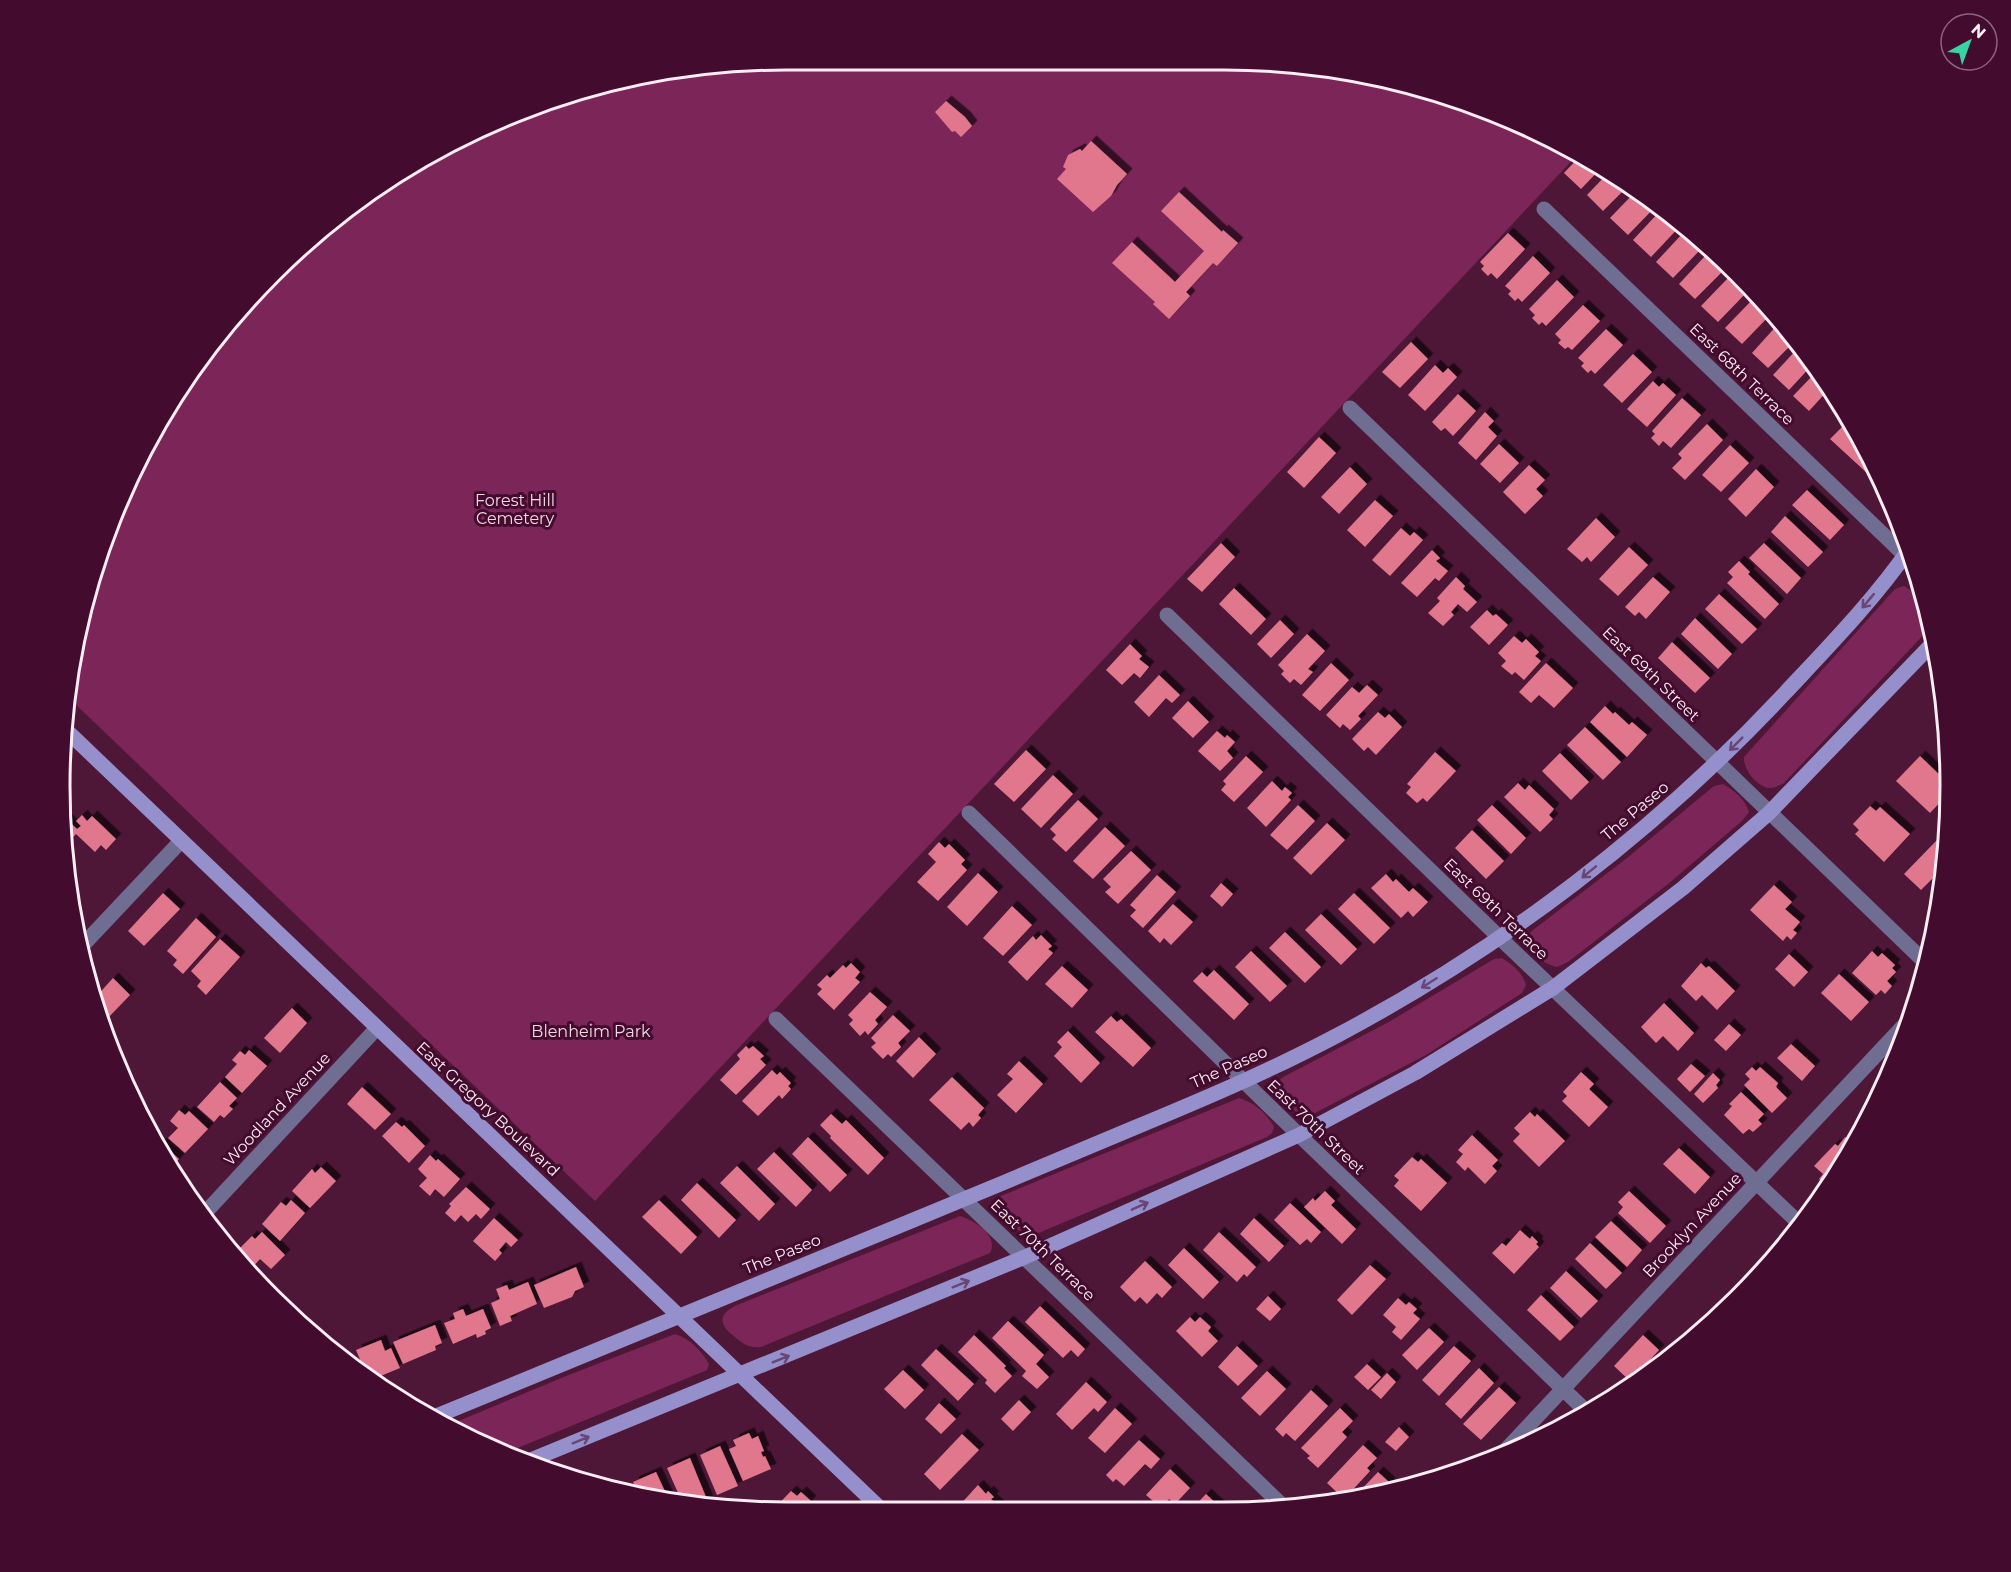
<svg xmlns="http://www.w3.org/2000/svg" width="2011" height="1572" font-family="Montserrat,sans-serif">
	<defs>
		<filter id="shadow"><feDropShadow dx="5.5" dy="-5.5" stdDeviation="0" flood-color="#0009"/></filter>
	</defs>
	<rect width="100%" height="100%" fill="#4f1737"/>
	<path fill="#7c2558" d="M786 60 1272 62 1459 99 1579 153 595 1201 71 700 85 598 157 423 272 273 423 157 598 85Z
		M1904 586C1920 595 1930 610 1929 629L1784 783C1778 786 1771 790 1765 787 1754 783 1743 768 1744 757L1895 589Z
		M1723 784C1735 791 1745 799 1749 812L1742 821 1668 884 1568 962 1557 967C1542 963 1528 953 1525 937L1533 930 1627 858 1714 786Z
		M1502 958C1513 965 1523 973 1526 985L1522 993 1426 1055 1315 1113C1312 1114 1308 1115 1305 1115 1294 1113 1280 1098 1275 1089L1277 1082 1283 1077 1387 1023 1494 959Z
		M1239 1098C1254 1102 1267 1114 1274 1127L1272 1133 1267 1137 1036 1234C1019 1236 983 1212 1001 1196Z
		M960 1216C976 1221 999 1236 990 1253L761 1347C748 1349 741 1342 731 1334 717 1321 721 1313 737 1305Z
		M675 1334C689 1338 702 1351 709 1364L707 1370 503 1454 449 1425 566 1376Z"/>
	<path fill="#e0778c" filter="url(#shadow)" d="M946 101 965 117 972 126 961 137 955 131 952 132 935 112Z
		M1091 141 1127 174 1117 185 1111 196 1093 212 1057 179 1066 169 1063 167 1068 155 1080 149 1082 151Z
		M1582 154 1602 167 1581 189 1564 173Z
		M1609 172 1628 186 1603 211 1587 195Z
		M1636 191 1656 206 1628 235 1610 218Z
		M1179 192 1222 232 1223 230 1238 243 1217 266 1213 263 1186 292 1190 296 1169 319 1153 304 1155 302 1112 263 1132 242 1175 282 1204 251 1161 211Z
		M1661 210 1682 224 1651 257 1633 240Z
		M1684 232 1690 238 1693 235 1700 242 1697 245 1701 249 1673 278 1656 262Z
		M1508 233 1525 249 1497 279 1491 273 1488 276 1481 269 1484 266 1480 262Z
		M1707 254 1724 270 1695 299 1679 284Z
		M1533 256 1550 273 1522 302 1518 298 1515 301 1508 294 1511 291 1505 286Z
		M1729 277 1735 282 1738 280 1744 286 1742 289 1746 293 1718 322 1701 306Z
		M1557 280 1574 297 1546 326 1542 322 1539 325 1532 318 1535 315 1529 309Z
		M1753 299 1759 305 1762 302 1769 308 1766 311 1770 315 1742 344 1725 328Z
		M1583 305 1600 321 1572 350 1568 347 1565 349 1558 343 1561 340 1555 334Z
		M1779 323 1795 341 1768 368 1752 353Z
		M1606 329 1623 345 1595 374 1591 370 1588 373 1581 366 1584 363 1578 358Z
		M1411 342 1428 359 1400 388 1382 372Z
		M1799 347 1812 365 1789 390 1773 375Z
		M1633 354 1652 372 1622 403 1603 385Z
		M1435 365 1443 373 1448 368 1457 377 1425 411 1408 395Z
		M1817 371 1829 389 1809 411 1793 396Z
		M1653 381 1659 387 1663 383 1676 395 1647 427 1627 409Z
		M1458 394 1476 411 1453 436 1445 428 1441 431 1432 422Z
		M1682 398 1701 415 1671 448 1663 441 1659 446 1651 438 1655 434 1652 431Z
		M1485 412 1494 421 1488 427 1497 436 1476 460 1458 443Z
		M1707 424 1723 440 1685 480 1672 468 1682 458 1678 454Z
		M1845 424 1861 438 1874 468 1868 474 1830 439Z
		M1319 437 1336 453 1304 488 1287 472Z
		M1499 444 1519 463 1500 483 1480 464Z
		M1730 445 1749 463 1721 492 1702 475Z
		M1529 465 1545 480 1536 489 1543 496 1525 514 1503 492Z
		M1350 467 1367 484 1339 514 1321 497Z
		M1756 469 1774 487 1746 517 1728 499Z
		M1807 490 1844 525 1830 540 1792 505Z
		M1375 500 1393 516 1365 547 1347 530Z
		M1785 516 1823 552 1808 567 1771 532Z
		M1596 518 1615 537 1591 562 1587 557 1582 562 1567 549Z
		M1401 528 1410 536 1414 532 1423 540 1390 576 1372 560Z
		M1221 543 1235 557 1202 592 1187 579Z
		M1764 543 1801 578 1787 594 1749 558Z
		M1629 547 1648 565 1618 596 1599 579Z
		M1432 550 1440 558 1436 561 1448 571 1439 581 1435 578 1417 597 1401 583Z
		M1739 561 1750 572 1748 574 1779 604 1765 619 1727 583 1733 577 1728 572Z
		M1456 577 1465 586 1463 589 1477 602 1467 612 1458 604 1451 612 1454 615 1443 626 1428 613 1440 601 1437 598Z
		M1653 577 1670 592 1646 619 1639 612 1635 616 1625 607Z
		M1234 588 1266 619 1251 635 1219 604Z
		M1719 594 1757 629 1742 644 1705 609Z
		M1487 610 1493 616 1496 614 1508 625 1489 645 1470 627Z
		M1695 618 1732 654 1718 669 1681 634Z
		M1280 620 1294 634 1271 658 1257 644Z
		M1307 634 1325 651 1308 669 1313 672 1301 685 1294 679 1290 683 1281 674 1284 671 1278 665Z
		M1514 636 1522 643 1526 639 1539 652 1535 656 1541 661 1524 680 1515 672 1512 675 1501 666 1506 661 1498 653Z
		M1672 642 1710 678 1695 693 1658 658Z
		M1130 644 1142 656 1139 659 1149 667 1140 678 1134 673 1122 685 1106 670Z
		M1331 663 1349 680 1320 711 1302 695Z
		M1546 663 1573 688 1554 708 1539 695 1531 703 1519 692Z
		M1159 675 1180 695 1172 703 1166 698 1149 717 1134 702Z
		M1367 685 1378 695 1358 716 1361 719 1350 730 1343 724 1340 728 1326 715 1352 687 1359 693Z
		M1188 701 1209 722 1193 738 1172 718Z
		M1605 706 1613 714 1615 712 1629 725 1632 722 1647 735 1627 757 1590 722Z
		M1378 712 1385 718 1389 714 1402 727 1376 755 1368 747 1364 751 1352 739Z
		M1585 727 1621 762 1603 780 1567 745Z
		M1217 731 1225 738 1227 735 1235 742 1227 751 1233 758 1220 771 1198 751Z
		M1026 750 1046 769 1014 802 994 784Z
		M1435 752 1456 771 1427 802 1423 798 1417 803 1406 793 1411 787 1407 784Z
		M1560 753 1589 782 1571 800 1542 771Z
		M1246 756 1263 772 1234 802 1221 790 1226 784 1223 781Z
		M1920 756 1948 783V794L1930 813 1896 781Z
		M1053 775 1073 794 1041 828 1021 809Z
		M1272 781 1282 791 1285 787 1292 793 1288 797 1291 800 1266 827 1247 808Z
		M1518 783 1525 790 1529 785 1554 809 1549 815 1553 819 1540 832 1504 797Z
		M1078 800 1098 819 1066 852 1052 839 1056 835 1050 829Z
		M1298 805 1315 821 1287 850 1270 835Z
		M1492 805 1526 838 1511 854 1477 820Z
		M1870 806 1876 811 1880 807 1910 834 1884 862 1855 834 1859 830 1853 824Z
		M82 815 87 821 92 816 116 839 106 850 101 845 95 852 76 834 67 843 64 817 77 829 81 826 76 821Z
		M1327 823 1345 840 1311 875 1293 858Z
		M1105 827 1125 846 1093 879 1073 861Z
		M1472 830 1504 861 1486 879 1455 848Z
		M1939 838 1947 847 1944 867 1921 890 1904 874Z
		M939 842 945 848 949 844 965 860 961 864 967 870 938 901 917 882 936 862 928 854Z
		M1131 851 1151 870 1118 904 1105 892 1111 887 1103 879Z
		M978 873 998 892 967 926 947 907Z
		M1386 874 1393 882 1396 879 1409 892 1413 888 1428 902 1413 917 1408 911 1401 918 1371 888Z
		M1157 875 1176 892 1143 928 1130 916 1136 910 1130 905Z
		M1221 883 1233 894 1222 907 1210 896Z
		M1774 885 1792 902 1785 909 1800 922 1793 930 1797 933 1791 940 1787 936 1783 941 1750 910Z
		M1940 889V893L1937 908 1929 901Z
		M163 893 180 909 144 946 128 931Z
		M1354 893 1390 928 1374 944 1338 909Z
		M1173 904 1193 922 1171 945 1164 938 1160 943 1148 931Z
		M1012 906 1032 925 1003 956 983 938Z
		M1321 914 1357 949 1341 965 1305 930Z
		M196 918 216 937 183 974 173 965 177 960 167 951Z
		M1285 932 1321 967 1305 983 1269 948Z
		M1041 935 1052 946 1048 949 1053 953 1027 981 1008 962 1033 936 1036 940Z
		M220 939 240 957 206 995 197 986 201 981 191 971Z
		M1251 951 1287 986 1270 1002 1235 967Z
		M1872 951 1878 957 1882 953 1895 965 1892 968 1896 972 1887 981 1892 986 1885 994 1881 990 1876 995 1852 973Z
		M1789 954 1808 972 1794 987 1775 969Z
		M851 963 860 972 855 978 860 982 834 1010 817 994 822 989 817 985 827 975 830 978 843 965 846 968Z
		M1701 963 1706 968 1709 966 1735 991 1717 1010 1702 995 1696 1001 1681 986Z
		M1062 966 1088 990 1072 1008 1045 984Z
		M1214 970 1249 1004 1234 1020 1193 981 1202 972 1207 977Z
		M1839 974 1869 1002 1851 1021 1821 993Z
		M113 978 130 995 106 1020 103 1017 95 998Z
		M870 992 887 1007 875 1020 878 1024 868 1035 865 1031 860 1036 849 1024 853 1020 848 1015Z
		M1664 1003 1694 1033 1678 1051 1663 1036 1656 1043 1641 1027Z
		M292 1008 307 1023 280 1053 264 1038Z
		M893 1015 910 1031 898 1043 901 1047 891 1057 888 1054 883 1059 871 1047 876 1043 871 1038Z
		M1111 1016 1117 1022 1121 1019 1151 1048 1133 1067 1095 1032Z
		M1729 1024 1741 1035 1726 1051 1714 1040Z
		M1068 1031 1100 1063 1081 1083 1054 1056 1062 1047 1057 1042Z
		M919 1037 936 1054 913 1078 896 1061Z
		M1791 1044 1815 1066 1802 1081 1777 1058Z
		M746 1046 749 1049 753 1046 764 1056 760 1059 766 1065 736 1095 720 1080 740 1059 737 1055Z
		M249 1050 267 1066 242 1093 225 1077 237 1064 232 1060 240 1051 245 1055Z
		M1019 1061 1043 1084 1016 1113 997 1095 1013 1079 1007 1074Z
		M1691 1064 1705 1076 1690 1092 1677 1079Z
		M1752 1067 1756 1071 1760 1067 1778 1083 1776 1087 1787 1098 1772 1113 1744 1085 1750 1079 1745 1074Z
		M772 1070 777 1075 780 1072 791 1083 788 1086 791 1089 782 1099 779 1095 758 1116 742 1101Z
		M1581 1072 1594 1084 1589 1089 1608 1107 1589 1127 1562 1101 1567 1096 1563 1092Z
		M1713 1073 1720 1080 1716 1085 1718 1088 1703 1103 1694 1094Z
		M952 1077 984 1108 978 1115 981 1118 973 1127 969 1122 961 1130 929 1100Z
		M220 1082 237 1098 229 1106 233 1109 224 1118 220 1115 214 1122 197 1107Z
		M362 1087 391 1114 375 1130 347 1104Z
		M1741 1092 1764 1114 1758 1120 1762 1124 1753 1132 1749 1129 1743 1134 1724 1115 1732 1106 1729 1104Z
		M179 1110 185 1115 189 1111 208 1129 185 1153 168 1138 178 1128 170 1121Z
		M1530 1112 1535 1117 1537 1114 1565 1141 1539 1167 1513 1141 1520 1134 1514 1128Z
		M831 1114 842 1124 846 1120 884 1158 868 1175 830 1138 831 1136 820 1125Z
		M396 1122 402 1127 404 1125 425 1146 409 1163 382 1136Z
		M1472 1135 1498 1160 1492 1166 1497 1171 1485 1184 1468 1167 1465 1171 1456 1162 1463 1154 1458 1150Z
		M808 1137 847 1175 830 1192 792 1154Z
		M1845 1137 1853 1144 1827 1187 1819 1179 1823 1174 1814 1166 1835 1144 1838 1146Z
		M161 1143 179 1159 171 1168 157 1147Z
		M1679 1148 1710 1177 1695 1194 1663 1164Z
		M774 1152 812 1190 796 1207 757 1169Z
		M430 1155 436 1161 438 1159 460 1179 444 1197 435 1189 430 1196 419 1186 427 1178 418 1169Z
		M1412 1157 1418 1162 1421 1159 1447 1183 1421 1211 1394 1186 1399 1180 1394 1176Z
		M737 1166 775 1204 759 1221 720 1183Z
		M321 1167 336 1181 310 1208 292 1191 312 1169 315 1173Z
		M697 1183 736 1220 719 1238 681 1200Z
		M466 1187 490 1209 481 1219 476 1214 468 1222 461 1215 455 1222 445 1213 451 1206 449 1204Z
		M1325 1191 1335 1201 1331 1205 1356 1229 1342 1244 1304 1207 1313 1198 1315 1201Z
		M1629 1191 1666 1226 1650 1243 1618 1213 1623 1207 1618 1202Z
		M291 1200 305 1213 280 1241 262 1224 281 1202 286 1206Z
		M659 1200 697 1237 681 1254 642 1217Z
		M1290 1203 1321 1232 1311 1243 1307 1239 1300 1245 1274 1220Z
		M494 1218 518 1240 511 1247 506 1242 499 1250 502 1253 495 1261 473 1241Z
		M1254 1218 1284 1246 1269 1262 1240 1234Z
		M1611 1221 1642 1250 1627 1267 1595 1237Z
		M1520 1230 1530 1239 1532 1236 1538 1242 1536 1244 1539 1247 1514 1274 1492 1253 1502 1243 1506 1246Z
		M262 1232 285 1255 271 1269 260 1259 248 1272 233 1255 252 1236 255 1239Z
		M1219 1232 1256 1267 1247 1277 1244 1274 1237 1282 1203 1250Z
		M1590 1243 1622 1273 1606 1289 1575 1259Z
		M1184 1248 1219 1282 1203 1299 1168 1265Z
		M1145 1261 1172 1287 1162 1298 1157 1293 1147 1304 1140 1297 1135 1302 1120 1287Z
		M1370 1265 1386 1279 1352 1315 1337 1300Z
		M576 1267 584 1287 575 1291 572 1297 544 1308 534 1285Z
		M1566 1271 1598 1301 1581 1318 1550 1288Z
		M528 1282 537 1304 510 1316 512 1321 500 1326 491 1303 500 1299 496 1289 507 1285 509 1290Z
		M1541 1295 1574 1327 1560 1341 1527 1310Z
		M1268 1296 1281 1309 1270 1321 1256 1309Z
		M1398 1298 1406 1305 1409 1302 1417 1309 1413 1313 1420 1319 1401 1340 1392 1332 1396 1327 1383 1315Z
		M1040 1306 1085 1349 1078 1357 1071 1350 1063 1358 1025 1322Z
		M463 1309 466 1316 483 1309 491 1328 485 1331 486 1334 477 1338 476 1334 453 1344 444 1323 455 1319 453 1313Z
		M1190 1317 1195 1322 1200 1317 1211 1327 1208 1331 1218 1341 1202 1357 1176 1331Z
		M1008 1321 1044 1355 1036 1364 1049 1377 1037 1389 1022 1376 1026 1371 992 1338Z
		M435 1325 442 1343 435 1346 436 1350 403 1364 393 1342Z
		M1429 1328 1444 1342 1417 1370 1402 1355Z
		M974 1335 1006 1366 1004 1368 1012 1376 995 1393 985 1383 987 1380 958 1352Z
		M1643 1335 1659 1350 1630 1381 1614 1366Z
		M381 1340 385 1351 391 1348 400 1368 371 1380 367 1376 356 1350Z
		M1237 1346 1258 1366 1238 1386 1218 1367Z
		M1454 1346 1471 1361 1439 1396 1422 1380Z
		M936 1349 974 1384 958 1401 921 1365Z
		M1663 1355 1667 1358 1650 1370V1369Z
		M1367 1364 1381 1377 1368 1390 1354 1377Z
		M1479 1368 1494 1383 1461 1419 1445 1404Z
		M903 1370 924 1390 905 1409 884 1389Z
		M1267 1371 1286 1389 1260 1416 1241 1398Z
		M1387 1373 1396 1382 1381 1399 1371 1390Z
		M1086 1382 1107 1402 1098 1412 1094 1408 1072 1430 1056 1414Z
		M1499 1387 1516 1403 1481 1440 1463 1424Z
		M1311 1390 1328 1406 1295 1441 1286 1433 1283 1437 1275 1429Z
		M1019 1400 1031 1412 1013 1431 1001 1419Z
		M939 1403 956 1419 941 1434 925 1419Z
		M1115 1408 1132 1424 1105 1453 1088 1438Z
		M1340 1408 1353 1421 1342 1432 1347 1437 1318 1468 1307 1458 1310 1456 1301 1448Z
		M1399 1427 1409 1437 1396 1451 1385 1442Z
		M749 1433 752 1439 758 1436 764 1451 761 1452 763 1457 765 1456 771 1469 743 1481 729 1449 736 1446 733 1440Z
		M962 1434 979 1450 940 1490 924 1474Z
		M1139 1440 1160 1459 1151 1469 1145 1464 1124 1486 1116 1479 1113 1482 1106 1475Z
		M1363 1445 1377 1458 1367 1468 1370 1471 1347 1496 1342 1497 1327 1483Z
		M720 1446 738 1486 717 1495 700 1455Z
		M690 1458 708 1502 703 1504 682 1502 667 1468Z
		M1170 1469 1190 1488 1175 1504 1169 1499 1158 1511H1155L1149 1505 1153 1501 1146 1495Z
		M656 1472 669 1500 640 1497 633 1482Z
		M1378 1472 1390 1483 1387 1488 1358 1493Z
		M978 1485 986 1494 988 1491 994 1497 991 1499 999 1506 994 1511H963L958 1507Z
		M791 1491 797 1496 801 1492 811 1501 801 1512 772 1511Z
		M1206 1494 1224 1511H1190Z"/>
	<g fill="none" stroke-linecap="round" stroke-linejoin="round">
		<path stroke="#706d93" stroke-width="15" d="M1544 209 1915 565
			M1350 408 1928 965
			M1167 615 1500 938 1802 1226
			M969 813 1299 1135 1589 1414
			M81 947 181 841
			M776 1019 1285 1508
			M204 1214 377 1028
			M1502 1454 1908 1021"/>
		<path stroke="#958fcc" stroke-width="15" d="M67 731 884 1512
			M434 1417C593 1351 752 1286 911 1221 984 1191 1056 1161 1129 1130 1199 1101 1268 1072 1336 1036 1503 948 1656 831 1785 693 1828 647 1874 600 1910 548
			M526 1462 1025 1257 1299 1135 1415 1073 1553 988 1683 888 1769 813 1933 643"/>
	</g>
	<defs><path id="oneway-shaft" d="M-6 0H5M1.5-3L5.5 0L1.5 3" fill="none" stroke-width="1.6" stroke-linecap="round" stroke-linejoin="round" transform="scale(1.5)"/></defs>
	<g stroke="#684675">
		<use href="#oneway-shaft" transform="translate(1868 601) rotate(130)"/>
		<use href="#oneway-shaft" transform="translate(1736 744) rotate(135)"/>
		<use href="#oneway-shaft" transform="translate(1589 872) rotate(141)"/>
		<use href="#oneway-shaft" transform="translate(1429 983) rotate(148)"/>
		<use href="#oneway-shaft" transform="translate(1140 1206) rotate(-24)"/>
		<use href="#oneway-shaft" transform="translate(961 1284) rotate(-22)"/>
		<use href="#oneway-shaft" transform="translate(781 1359) rotate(-22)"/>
		<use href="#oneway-shaft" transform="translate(581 1440) rotate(-22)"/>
	</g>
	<g text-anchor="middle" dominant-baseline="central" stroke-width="6" stroke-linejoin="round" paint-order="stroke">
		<g font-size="16" fill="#fcedf4" stroke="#430b2d">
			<text transform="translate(1742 374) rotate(44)">East 68th Terrace</text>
			<text transform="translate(1651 674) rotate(44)">East 69th Street</text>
			<text transform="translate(1635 811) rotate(-40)">The Paseo</text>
			<text transform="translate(1496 909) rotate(44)">East 69th Terrace</text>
			<text transform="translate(1229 1067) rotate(-24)">The Paseo</text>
			<text transform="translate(277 1109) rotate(-47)">Woodland Avenue</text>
			<text transform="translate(488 1109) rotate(43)">East Gregory Boulevard</text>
			<text transform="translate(1316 1127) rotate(44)">East 70th Street</text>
			<text transform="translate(1692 1225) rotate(-47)">Brooklyn Avenue</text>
			<text transform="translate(1043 1250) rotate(44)">East 70th Terrace</text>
			<text transform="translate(782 1254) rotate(-22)">The Paseo</text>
		</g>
		<g font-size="16" fill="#f2d8e4" stroke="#430b2d">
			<text x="515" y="500">Forest Hill<tspan x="515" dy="18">Cemetery</tspan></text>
			<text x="591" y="1031">Blenheim Park</text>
		</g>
	</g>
	<path d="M0 0H2011V1572H0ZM786 70H1224A716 716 0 0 1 1940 786V786A716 716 0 0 1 1224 1502H786A716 716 0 0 1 70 786V786A716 716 0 0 1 786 70Z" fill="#430b2d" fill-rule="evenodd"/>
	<path fill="none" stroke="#fcedf4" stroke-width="3" d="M786 70H1224A716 716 0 0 1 1940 786V786A716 716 0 0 1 1224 1502H786A716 716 0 0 1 70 786V786A716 716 0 0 1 786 70Z"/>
	<g transform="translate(1969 42) rotate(41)"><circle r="28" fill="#430b2d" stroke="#8d657d" stroke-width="1.5"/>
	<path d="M0-4.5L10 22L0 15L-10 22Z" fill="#38d4a6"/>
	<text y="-9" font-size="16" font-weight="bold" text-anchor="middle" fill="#fcedf4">N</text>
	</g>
</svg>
